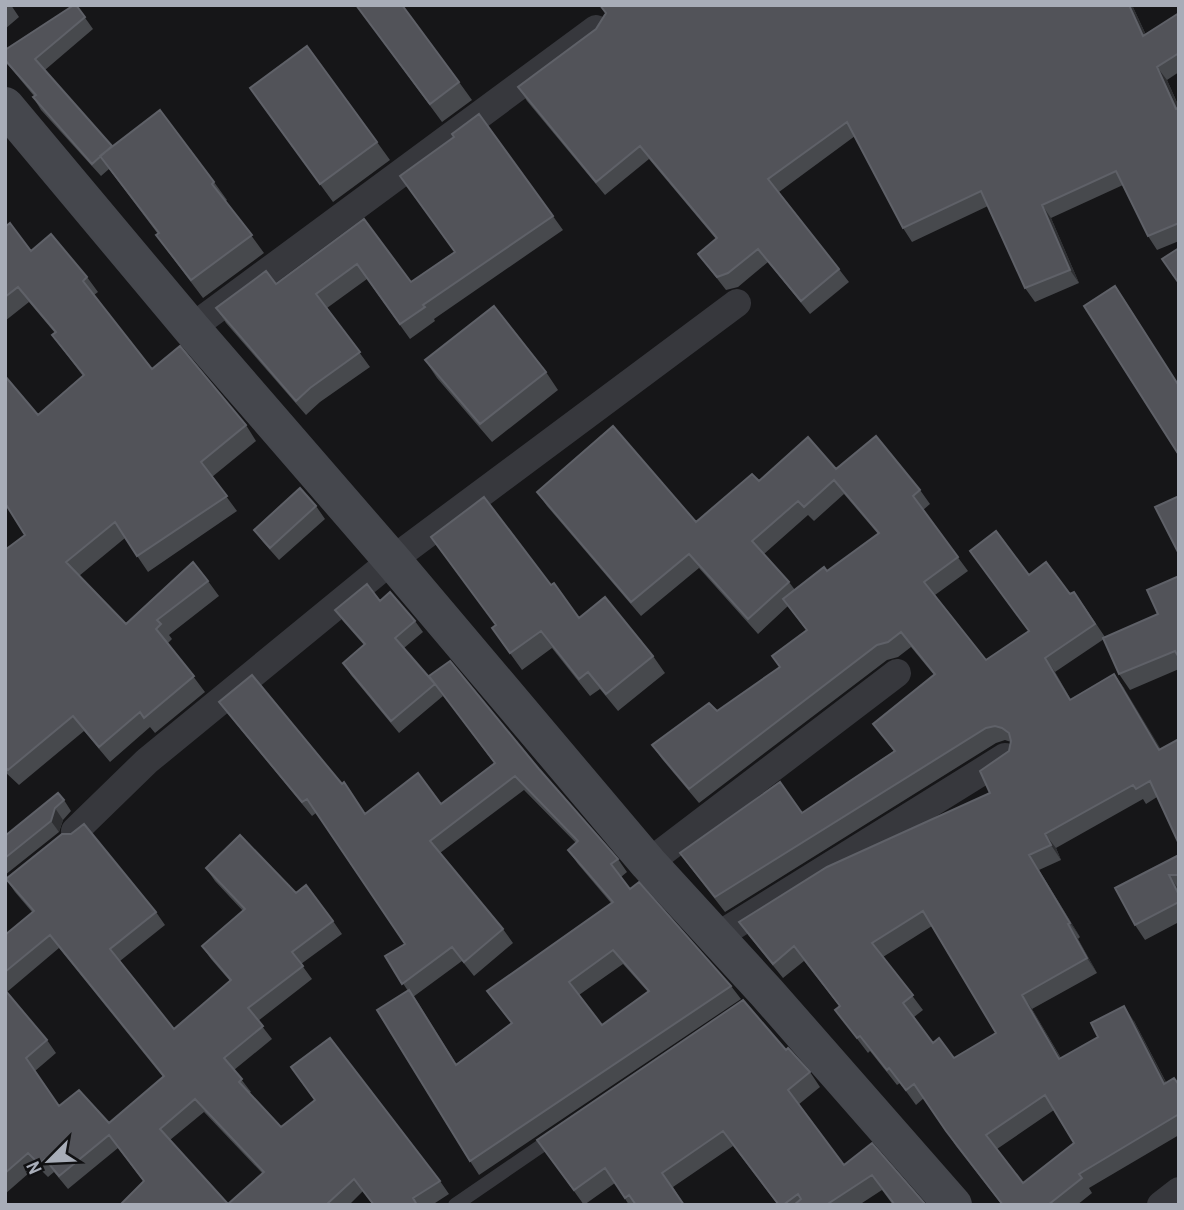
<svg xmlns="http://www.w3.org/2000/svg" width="1184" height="1210" font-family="'Archivo Narrow',sans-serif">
	<rect width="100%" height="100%" fill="#161618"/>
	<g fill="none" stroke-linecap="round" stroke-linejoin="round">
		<path stroke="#37383d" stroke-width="14" d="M455 1205 557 1135"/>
		<path stroke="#37383d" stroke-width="28" d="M191 328 596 29
			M75 831 147 761 392 560 737 303
			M648 863 897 673
			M716 937 1005 757
			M1161 1205 1179 1191"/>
		<path stroke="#45474d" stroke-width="38" d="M5 106 191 328 392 560 648 863 767 993 953 1205"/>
	</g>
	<path fill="#47494d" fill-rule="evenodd" d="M5 5H11L19 17 5 29Z
		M76 5 93 29 45 70 112 147 214 182 227 200 226 201 264 253 203 298 169 253 156 235 158 234 109 169 101 176 41 110 33 97 34 96 5 61V50Z
		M356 5 459 82 472 100 442 122Z
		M599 5H1132L1146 35 1179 13V72L1167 80 1179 107V241L1157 250 1148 236 1123 185 1051 218 1079 283 1035 302 1025 288 988 206 912 242 903 228 855 136 779 192 849 282 810 314 768 262 738 287 726 290 698 254 716 239 649 159 605 195 527 101 518 87 596 29 606 14Z
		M263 106 377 142 390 160 333 202Z
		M479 114 563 230 434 319 435 321 410 339 367 279 327 308 370 367 320 402 306 415 226 323 216 308 276 284 364 219 411 282 454 252V137Z
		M5 227 31 251 87 277 98 292 94 295 152 369 246 425 256 441 212 477 237 511 148 572 125 538 79 576 126 624 208 581 219 596 169 635 172 639 168 643 205 692 155 733 150 727 110 762 84 731 19 785 5 772V550L25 535 38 415 83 376 52 335 55 333 29 302 5 321Z
		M425 360 546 372 558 390 492 442 437 378Z
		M836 469 920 490 930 504 923 510 968 571 935 595 986 660 1029 631V575L1070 594 1084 606 1105 637 1158 614 1179 576V669L1130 690 1119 674 1104 639 1055 672 1071 700 1114 674 1124 688 1157 797 1146 804 1143 799 1056 848 1061 860 1039 870 1080 937 1078 939 1097 973 1032 1009 1061 1058 1134 1021 1166 1082 1179 1084V1135L1089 1188 1092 1193 1077 1205H1002L956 1146 924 1098 916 1105 900 1083 897 1085 870 1051 868 1053 835 1010 840 1007 804 961 783 978 749 936 739 922 990 793 1009 751 1011 742 1005 740 996 743 725 912 690 867 680 853 802 813 894 751 873 724 934 675 911 647 898 657 887 660 699 803 662 759 652 745 717 711 780 667 807 631 788 606 758 634 699 568 641 616 547 506 537 492 696 522 759 481ZM844 494 878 534 827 571 795 590 789 582 764 554 808 515 814 521ZM932 926 996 1033 954 1058 933 1043 914 1017 923 1010 883 957ZM1054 1110 1074 1143 1023 1183 997 1149Z
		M316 506 325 519 279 560 263 542 254 530Z
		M431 537 551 585 579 618 653 656 665 673 618 711 600 689 590 696 552 648 522 670 492 628 496 625Z
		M380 601 415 621 423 632 404 648 435 684 443 696 399 733 351 675 343 663 364 645 343 621 335 610Z
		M429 676 539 769 618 859 627 872 621 877 630 889 731 986 741 999 479 1175 470 1161 408 991 385 956 405 944 316 813 312 816 229 715 219 702 365 813 441 804 494 763ZM524 790 576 843 568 850 578 864 611 903 487 991 511 1023 456 1064 413 997 462 961 474 976 513 943 503 929 440 853ZM623 964 648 992 602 1025 579 995Z
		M64 800 71 811 63 820 59 832 5 875V836Z
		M1179 855V922L1145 940 1135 925Z
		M206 868 296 893 333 921 342 934 301 964 312 979 258 1021 272 1039 234 1070 251 1092 249 1093 281 1127 440 1181 449 1194 432 1205H373L363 1191 349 1205H120L144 1182 118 1148 68 1189 54 1172 48 1177 37 1166 5 1194V935L32 912 15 892 6 879 156 912 165 925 120 961 174 1029 230 981 211 959 202 946 243 911 215 881ZM59 948 163 1077 109 1123 59 1106 35 1071 56 1053 47 1040 7 992ZM204 1112 263 1174 228 1204 170 1140Z
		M786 1050 810 1072 820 1087 798 1105 844 1165 872 1143 926 1205H893L882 1190 859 1205H778L733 1146 673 1187 684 1205H629L615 1183 584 1205 537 1140Z"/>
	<path fill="#2f3033" d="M1129 5H1132L1153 50 1143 36Z
		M1157 67 1167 80 1179 107V112Z
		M1042 205 1051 218 1079 283 1070 270Z
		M1115 286 1126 302 1179 386Z
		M1045 658 1055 672 1080 715 1070 700Z
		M1114 674 1124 688 1170 764 1159 750Z
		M55 808 63 820 59 832 51 821Z
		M1045 834 1056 848 1061 860 1051 845Z
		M1029 855 1039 870 1080 937 1070 923Z
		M1169 875 1179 890V895Z
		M1068 924 1078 939 1097 973 1087 958Z
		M409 990 419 1004 465 1078 456 1065Z
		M1022 995 1032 1009 1069 1073 1059 1059Z
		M1124 1006 1134 1021 1174 1098 1164 1084Z"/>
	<path fill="#525359" stroke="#5f6168" stroke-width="2" fill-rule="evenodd" d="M74 5H76L85 17 35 59 112 146 92 164 33 97 36 95 5 60V50Z
		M356 5H402L459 82 430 104Z
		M600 5H1129L1143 36 1179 13V53L1157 67 1176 109 1179 108V223L1148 236 1116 171 1042 205 1070 270 1025 288 981 191 903 228 847 122 768 179 839 269 801 301 758 249 728 273 717 277 698 254 717 238 640 146 596 182 518 87 596 29 606 13Z
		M307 46 377 142 320 184 250 88Z
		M160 110 214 182 212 184 252 235 191 280 156 235 159 233 100 156Z
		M479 114 553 216 423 305 425 307 400 324 357 264 316 294 360 352 310 388 296 401 216 308 266 271 276 284 364 219 411 282 455 252 400 176 454 137 452 134Z
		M10 223 31 251 51 234 87 277 83 281 152 369 180 346 246 425 201 462 227 496 137 556 115 522 66 562 126 624 193 562 208 581 157 620 161 624 156 629 194 676 144 718 140 712 99 747 73 716 8 770 5 767V550L25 535 5 503V376L38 415 84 375 52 335 56 332 18 287 5 297V227Z
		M1179 248V281L1178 282 1162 259Z
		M1115 286 1179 386V455L1084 306Z
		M494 306 546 372 480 424 425 360Z
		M613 426 696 522 752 474 759 481 808 437 836 469 876 436 920 490 913 496 958 557 924 582 986 660 1029 631 970 551 996 531 1029 575 1046 562 1070 594 1074 592 1095 624 1045 658 1070 700 1114 674 1159 750 1179 739V844L1150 781 1136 789 1133 785 1045 834 1051 845 1029 855 1070 923 1068 924 1087 958 1022 995 1059 1059 1098 1037 1091 1023 1124 1006 1164 1084 1174 1078 1179 1085V1114L1079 1174 1082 1178 1048 1205H1003L946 1131 914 1084 906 1090 889 1068 887 1070 860 1036 857 1038 835 1010 840 1006 794 946 773 964 739 922 827 867 990 793 980 771 1009 751 1011 741 1009 733 1002 728 995 726 986 728 715 897 680 853 780 782 802 813 895 751 873 724 935 674 901 632 888 642 877 645 689 789 652 745 709 703 717 711 780 667 772 656 807 630 783 599 824 567 827 571 879 533 834 480 804 507 798 501 752 541 789 582 748 619 689 554 631 602 537 492ZM923 911 996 1033 954 1058 939 1038 933 1043 903 1003 913 995 872 943ZM1045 1095 1074 1143 1023 1183 986 1135Z
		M300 488 316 506 270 548 254 530Z
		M1179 496V554L1155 507Z
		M484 497 551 585 554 583 579 618 605 597 653 656 606 694 588 672 579 679 541 631 510 653 492 628 496 625 431 537Z
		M1179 576V655L1178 656 1175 651 1119 674 1103 638 1158 614 1147 590Z
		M367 584 380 601 390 592 415 621 395 638 435 684 391 721 343 663 365 644 335 610Z
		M450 661 539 769 618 859 611 864 630 889 639 882 731 986 470 1161 377 1010 409 990 456 1065 512 1023 487 991 613 902 568 850 578 841 515 776 430 841 503 929 464 962 452 947 402 984 385 956 405 944 307 799 302 802 219 702 252 675 342 784 344 782 365 814 418 773 441 804 495 763 429 676ZM613 950 649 991 602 1025 569 982Z
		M58 793 64 800 55 808 51 821 5 858V836Z
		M84 824 156 912 110 949 174 1029 231 980 202 946 245 909 206 868 240 835 296 893 306 885 333 921 292 952 303 966 248 1008 263 1026 224 1058 242 1079 239 1082 281 1127 315 1100 291 1067 330 1038 440 1181 413 1198 417 1205H374L354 1179 326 1205H120L144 1181 109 1135 59 1176 45 1159 39 1164 28 1153 5 1173V990L47 1040 26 1058 59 1106 79 1090 109 1123 164 1076 50 935 5 972V935L34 911 6 879 62 834H71ZM195 1099 264 1172 228 1204 160 1129Z
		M1179 855V875H1169L1179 895V902L1135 925 1115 888Z
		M743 1000 786 1050 788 1048 810 1072 788 1090 844 1165 872 1143 926 1205H895L872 1175 826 1205H794L801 1199 798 1194 783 1205H779L723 1131 662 1173 684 1205H636L629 1195 625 1198 605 1168 574 1190 537 1140Z"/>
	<rect width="1184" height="1210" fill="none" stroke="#a8adb8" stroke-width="14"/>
	<g transform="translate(49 1161) rotate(246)" stroke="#111113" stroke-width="5" paint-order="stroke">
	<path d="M0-5L12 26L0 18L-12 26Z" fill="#a8adb8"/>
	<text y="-10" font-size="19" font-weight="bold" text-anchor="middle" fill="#a8adb8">N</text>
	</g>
</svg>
